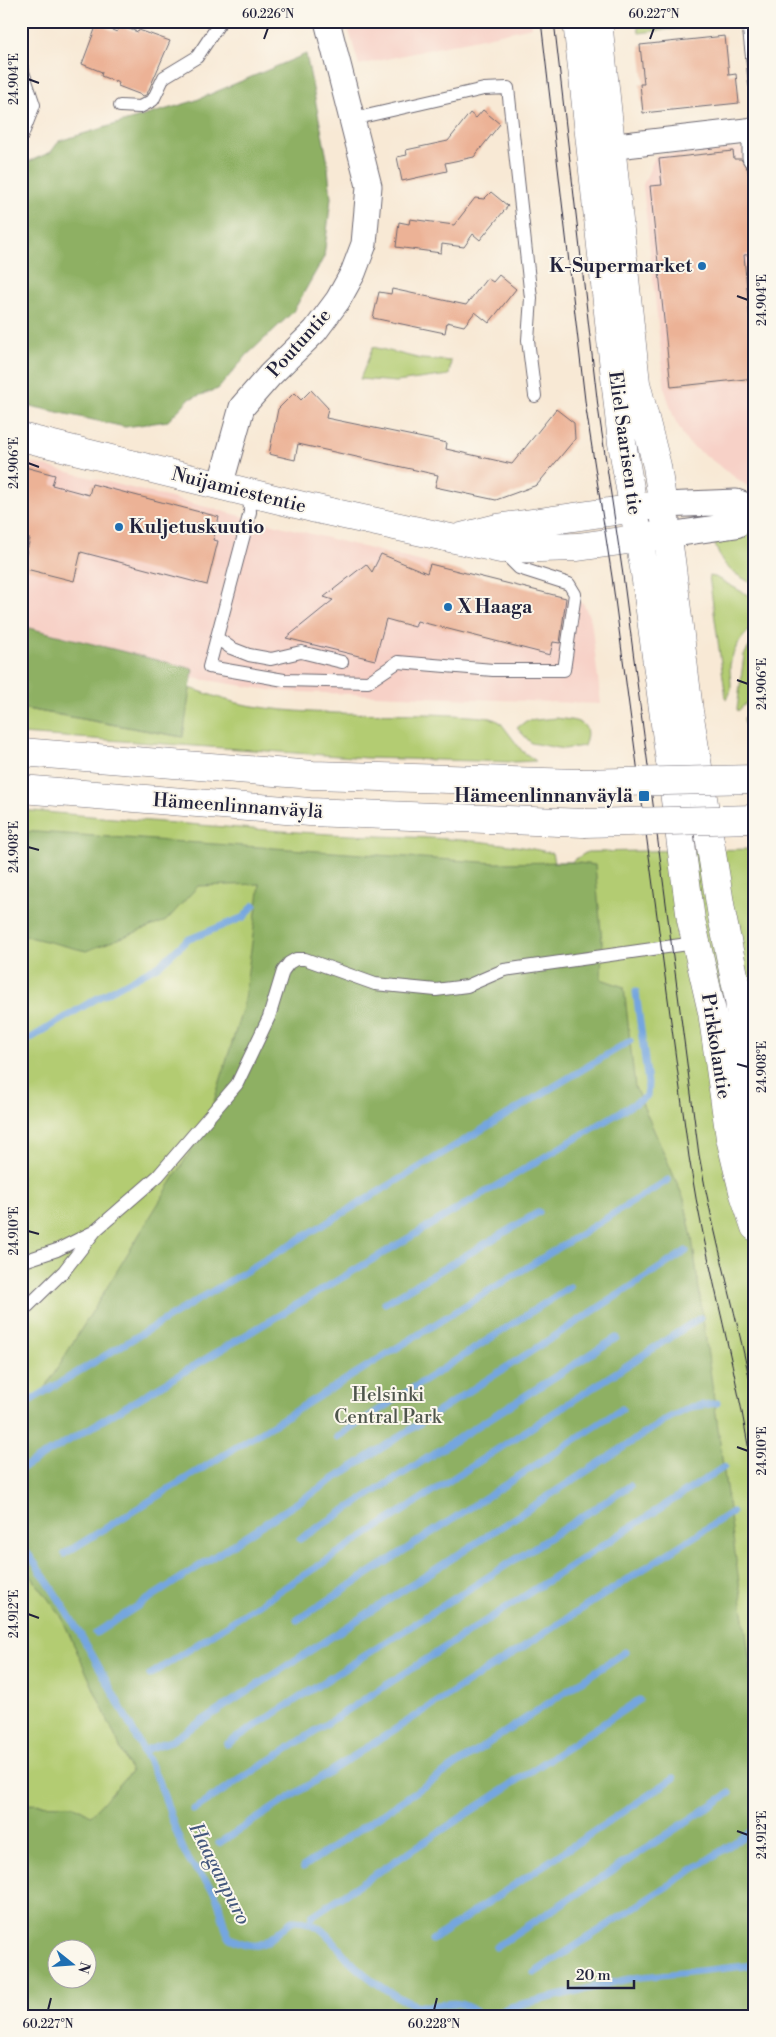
<svg xmlns="http://www.w3.org/2000/svg" width="776" height="2037" font-family="'Libre Bodoni',serif">
	<rect width="100%" height="100%" fill="#fbf7ec"/>
	<filter id="ink" filterUnits="userSpaceOnUse"><feTurbulence type="fractalNoise" baseFrequency=".02" numOctaves="2"/><feDisplacementMap in="SourceGraphic" scale="10" xChannelSelector="R" yChannelSelector="G"/><feConvolveMatrix kernelMatrix="1 2 1 2 8 2 1 2 1" color-interpolation-filters="sRGB"/></filter>
	<filter id="wash" filterUnits="userSpaceOnUse"><feTurbulence type="fractalNoise" baseFrequency=".0096" numOctaves="4" result="noise"/><feDisplacementMap in="SourceGraphic" scale="20" xChannelSelector="R" yChannelSelector="G"/><feGaussianBlur stdDeviation="1.12" result="paint"/><feColorMatrix in="noise" values="0 0 0 0 0 0 0 0 0 0 0 0 0 0 0 0 0 1.4 0 .05"/><feComposite in="paint" operator="in"/></filter>
	<g filter="url(#wash)">
		<rect width="100%" height="100%" fill="#f8e9d5"/>
		<path fill="#f7d1c7" d="M346 21H531L532 27 359 65Z
			M748 147 755 210V487L747 486 687 442 674 418 665 390 643 185 656 155Z
			M21 460 583 603 591 620 601 704 276 691 21 651Z"/>
		<path fill="#b3cc72" stroke="#6a7756" fill-rule="evenodd" d="M637 21H697V26L639 33Z
			M373 347 421 359 451 361 449 375 396 382 360 379Z
			M755 529V585C731 572 721 567 714 540Z
			M709 576 715 577 755 599V626C742 635 733 649 730 665 729 675 735 692 726 699Z
			M755 638V695L738 711 737 709 744 655Z
			M190 688C211 695 232 703 253 706 331 719 412 709 491 718L500 722 522 751 536 761 512 762 368 758 21 734V708L182 737Z
			M755 708V746H749L744 718Z
			M556 718C576 721 594 720 584 746L564 749 531 743 517 728 526 721Z
			M21 810C124 819 227 828 330 834 404 838 480 836 552 853L554 862H571L587 852 755 849V2016H21ZM58 1950H88V1980H58Z"/>
		<path fill="#8eb064" stroke="#586950" fill-rule="evenodd" d="M306 54 327 158 331 198 324 257 293 312 247 355 218 389 189 399 168 421 125 427 21 404V165L51 152 59 141 194 101Z
			M21 626 193 669 183 737 21 708Z
			M21 831 496 863 571 862 595 865 602 942 601 979 624 987 635 1087 684 1199 692 1238 755 1699V2016H21V1804L73 1805 91 1815 131 1772 61 1616 21 1563V1409L44 1390 207 1124 243 1007 260 884 198 886 166 921 86 951 21 935ZM58 1950H88V1980H58Z"/>
		<g fill="none" stroke-linecap="round" stroke-linejoin="round">
			<path stroke="#74a6df" stroke-width="7" d="M21 1044 94 1000 161 964 187 940 244 917 254 905
				M385 1303 539 1212
				M21 1406 630 1041
				M337 1437 570 1287
				M21 1469 647 1096 648 1083 636 992
				M300 1539 616 1338
				M21 1544C74 1615 115 1695 155 1774 169 1802 174 1836 190 1862 196 1872 206 1879 212 1889 223 1904 220 1923 230 1938 265 1955 267 1939 292 1921 322 1919 331 1941 349 1960 359 1970 373 1981 385 1989 394 1995 405 2002 416 2005 443 2011 453 1991 481 2016
				M64 1554 668 1180
				M297 1620 622 1409
				M96 1633 686 1251
				M150 1675 700 1318
				M227 1744 630 1486
				M142 1751 171 1741 667 1419 691 1407 717 1403
				M193 1810 724 1467
				M219 1843 732 1512
				M303 1867 625 1652
				M310 1922 312 1916 639 1700
				M432 1940 674 1778
				M496 1947 730 1793
				M534 1973 755 1829
				M490 2016 510 2007 633 1978 755 1965"/>
		</g>
		<g id="blocks">
			<path fill="#ecb296" d="M97 24 117 32 120 26 138 32 139 30 170 41 147 94 144 96 118 86 119 83 101 76 102 72 82 64Z
				M725 36 729 75 736 74 739 103 643 113 640 84H644L640 45Z
				M483 110 500 124 474 157 445 163 447 171 402 181 397 157 407 155 406 150 448 141 470 113 476 118Z
				M733 151 734 159H741L748 170 755 234V254L744 255 755 378 671 387 650 186 662 185 659 159Z
				M491 192 508 206 480 240 473 234 464 247 442 244 441 253 396 247 399 222 409 224 410 219 454 225 475 198 484 199Z
				M499 275 516 289 489 323 475 312 464 326 447 322 445 333 373 318 379 292 391 294 392 289 466 305 487 278 493 282Z
				M311 390 328 408 326 418 447 443 446 449 512 464 556 409 574 423 575 439 537 485 496 500 435 487 438 475 298 444 295 460 269 454 278 409 294 393 301 400Z
				M21 466 55 475 52 485 89 495 92 484 219 517 213 540 218 541 207 585 81 552 74 581 22 568 30 539 21 537Z
				M381 554 427 573 430 564 566 598 560 643 553 642 550 655 417 621 415 627 386 619 375 660 286 638 333 600 324 597 366 564 372 572Z"/>
		</g>
	</g>
	<g filter="url(#ink)">
		<use href="#blocks" fill-opacity="0" stroke="#6d6871" stroke-width="1"/>
		<g fill="none" stroke-linecap="round" stroke-linejoin="round">
			<defs>
				<path id="lane" d="M748 21 755 84
					M21 66 34 105 21 138
					M120 106 140 107 153 100 164 77 197 57 221 21
					M353 119 484 89 508 88 531 298 528 340 535 396
					M249 493 250 512 209 667 284 680 368 682 398 662 493 670H564L575 594 569 584 519 568 502 551
					M217 638 231 648 249 655 271 659 301 652 342 662
					M21 1262 57 1250 91 1233
					M21 1308 28 1306 64 1271 96 1230 158 1176 237 1084 269 1017 283 971 289 963 296 959H305L375 984 436 990 467 986 504 970 695 943"/>
				<path id="street" d="M755 131V157
					M591 149 755 130
					M220 486 242 407 270 375 315 331 338 300 353 273 364 244 369 186 327 21
					M663 505 736 502 755 509
					M668 535 736 525 755 514"/>
				<path id="secondary" d="M577 21 622 443 645 573 691 920 712 1012 730 1138 743 1191 755 1227
					M598 21 636 383 657 466 671 560 689 711 722 916 739 1000 755 1142
					M21 437 312 508 501 549 578 547 656 536
					M461 537 497 528 650 506"/>
				<path id="highway" d="M21 752 313 775 579 783
					M21 789 310 812 584 823"/>
			</defs>
			<use href="#lane" stroke="#6d6871" stroke-width="14"/>
			<use href="#street" stroke="#6d6871" stroke-width="27"/>
			<use href="#secondary" stroke="#6d6871" stroke-width="29"/>
			<use href="#highway" stroke="#6d6871" stroke-width="29"/>
			<use href="#lane" stroke="#fff" stroke-width="12"/>
			<use href="#street" stroke="#fff" stroke-width="25"/>
			<use href="#secondary" stroke="#fff" stroke-width="28"/>
			<use href="#highway" stroke="#fff" stroke-width="28"/>
			<path stroke="#22223b" stroke-width="1" d="M541 21 586 409 612 577 689 1157C706 1270 741 1378 755 1492
				M554 21 598 407 623 575 699 1155C714 1240 739 1322 755 1406"/>
			<defs>
				<path id="highway-bridge" d="M579 783 755 779
					M584 823 755 819"/>
			</defs>
			<use href="#highway-bridge" stroke="#6d6871" stroke-width="29" stroke-linecap="butt"/>
			<use href="#highway-bridge" stroke="#fff" stroke-width="28"/>
		</g>
	</g>
	<path fill="none" stroke="#22223b" stroke-width="2" d="M264 39 268 28M650 39 654 28M28 79 39 83M737 296 748 300M28 463 39 467M737 680 748 684M28 847 39 850M737 1064 748 1067M28 1231 39 1234M737 1447 748 1451M28 1614 39 1618M737 1831 748 1835M48 2010 51 1998M434 2010 437 1998"/>
	<g fill="#1f6fb2" stroke="#fbf7ec" stroke-width="2">
		<circle cx="702" cy="266" r="5"/>
		<circle cx="119" cy="527" r="5"/>
		<circle cx="448" cy="607" r="5"/>
		<rect x="638" y="790" width="12" height="12" rx="2.5"/>
	</g>
	<g text-anchor="middle" dominant-baseline="central" stroke-width="4" stroke-linejoin="round" paint-order="stroke">
		<g font-size="19" font-weight="bold" fill="#22223b" stroke="#fbf7ec" text-anchor="end">
			<text x="692" y="266">K-Supermarket</text>
			<text x="129" y="527" text-anchor="start">Kuljetuskuutio</text>
			<text x="458" y="607" text-anchor="start">X Haaga</text>
			<text x="633" y="796">Hämeenlinnanväylä</text>
		</g>
		<g font-size="19" fill="#22223b" stroke="#fbf7ec">
			<text transform="translate(299 343) rotate(-48)">Poutuntie</text>
			<text transform="translate(625 443) rotate(82)">Eliel Saarisen tie</text>
			<text transform="translate(239 490) rotate(14)">Nuijamiestentie</text>
			<text transform="translate(238 806) rotate(4)">Hämeenlinnanväylä</text>
			<text transform="translate(716 1046) rotate(81)">Pirkkolantie</text>
		</g>
		<g font-size="19" fill="#4e554c" stroke="#fbf7ec">
			<text x="388" y="1395">Helsinki<tspan x="388" dy="22">Central Park</tspan></text>
		</g>
		<g font-size="20" font-style="italic" fill="#43577d" stroke="#fbf7ec">
			<text transform="translate(219 1874) rotate(63)">Haaganpuro</text>
		</g>
	</g>
	<rect width="776" height="2037" fill="none" stroke="#fbf7ec" stroke-width="55"/>
	<g transform="translate(72 1964) rotate(107)"><circle r="24" fill="#fbf7ec" stroke="#a4a2a5"/>
	<path d="M0-4L9 19L0 12L-9 19Z" fill="#1f6fb2"/>
	<text y="-8" font-size="14" font-weight="bold" text-anchor="middle" fill="#22223b">N</text>
	</g>
	<path d="M568 1980v8h66v-8" fill="none" stroke="#22223b" stroke-width="2.5"/>
	<text x="576" y="1980" font-size="15" fill="#22223b" stroke="#fbf7ec" stroke-width="4" paint-order="stroke">20 m</text>
	<rect x="28" y="28" width="720" height="1982" fill="none" stroke="#22223b" stroke-width="2"/>
	<g font-size="12" text-anchor="middle" fill="#22223b">
		<text x="268" y="18">60.226°N</text>
		<text x="654" y="18">60.227°N</text>
		<text transform="translate(14 79) rotate(-90)" y="4">24.904°E</text>
		<text transform="translate(762 300) rotate(-90)" y="4">24.904°E</text>
		<text transform="translate(14 463) rotate(-90)" y="4">24.906°E</text>
		<text transform="translate(762 684) rotate(-90)" y="4">24.906°E</text>
		<text transform="translate(14 847) rotate(-90)" y="4">24.908°E</text>
		<text transform="translate(762 1067) rotate(-90)" y="4">24.908°E</text>
		<text transform="translate(14 1231) rotate(-90)" y="4">24.910°E</text>
		<text transform="translate(762 1451) rotate(-90)" y="4">24.910°E</text>
		<text transform="translate(14 1614) rotate(-90)" y="4">24.912°E</text>
		<text transform="translate(762 1835) rotate(-90)" y="4">24.912°E</text>
		<text x="48" y="2028">60.227°N</text>
		<text x="434" y="2028">60.228°N</text>
	</g>
</svg>
